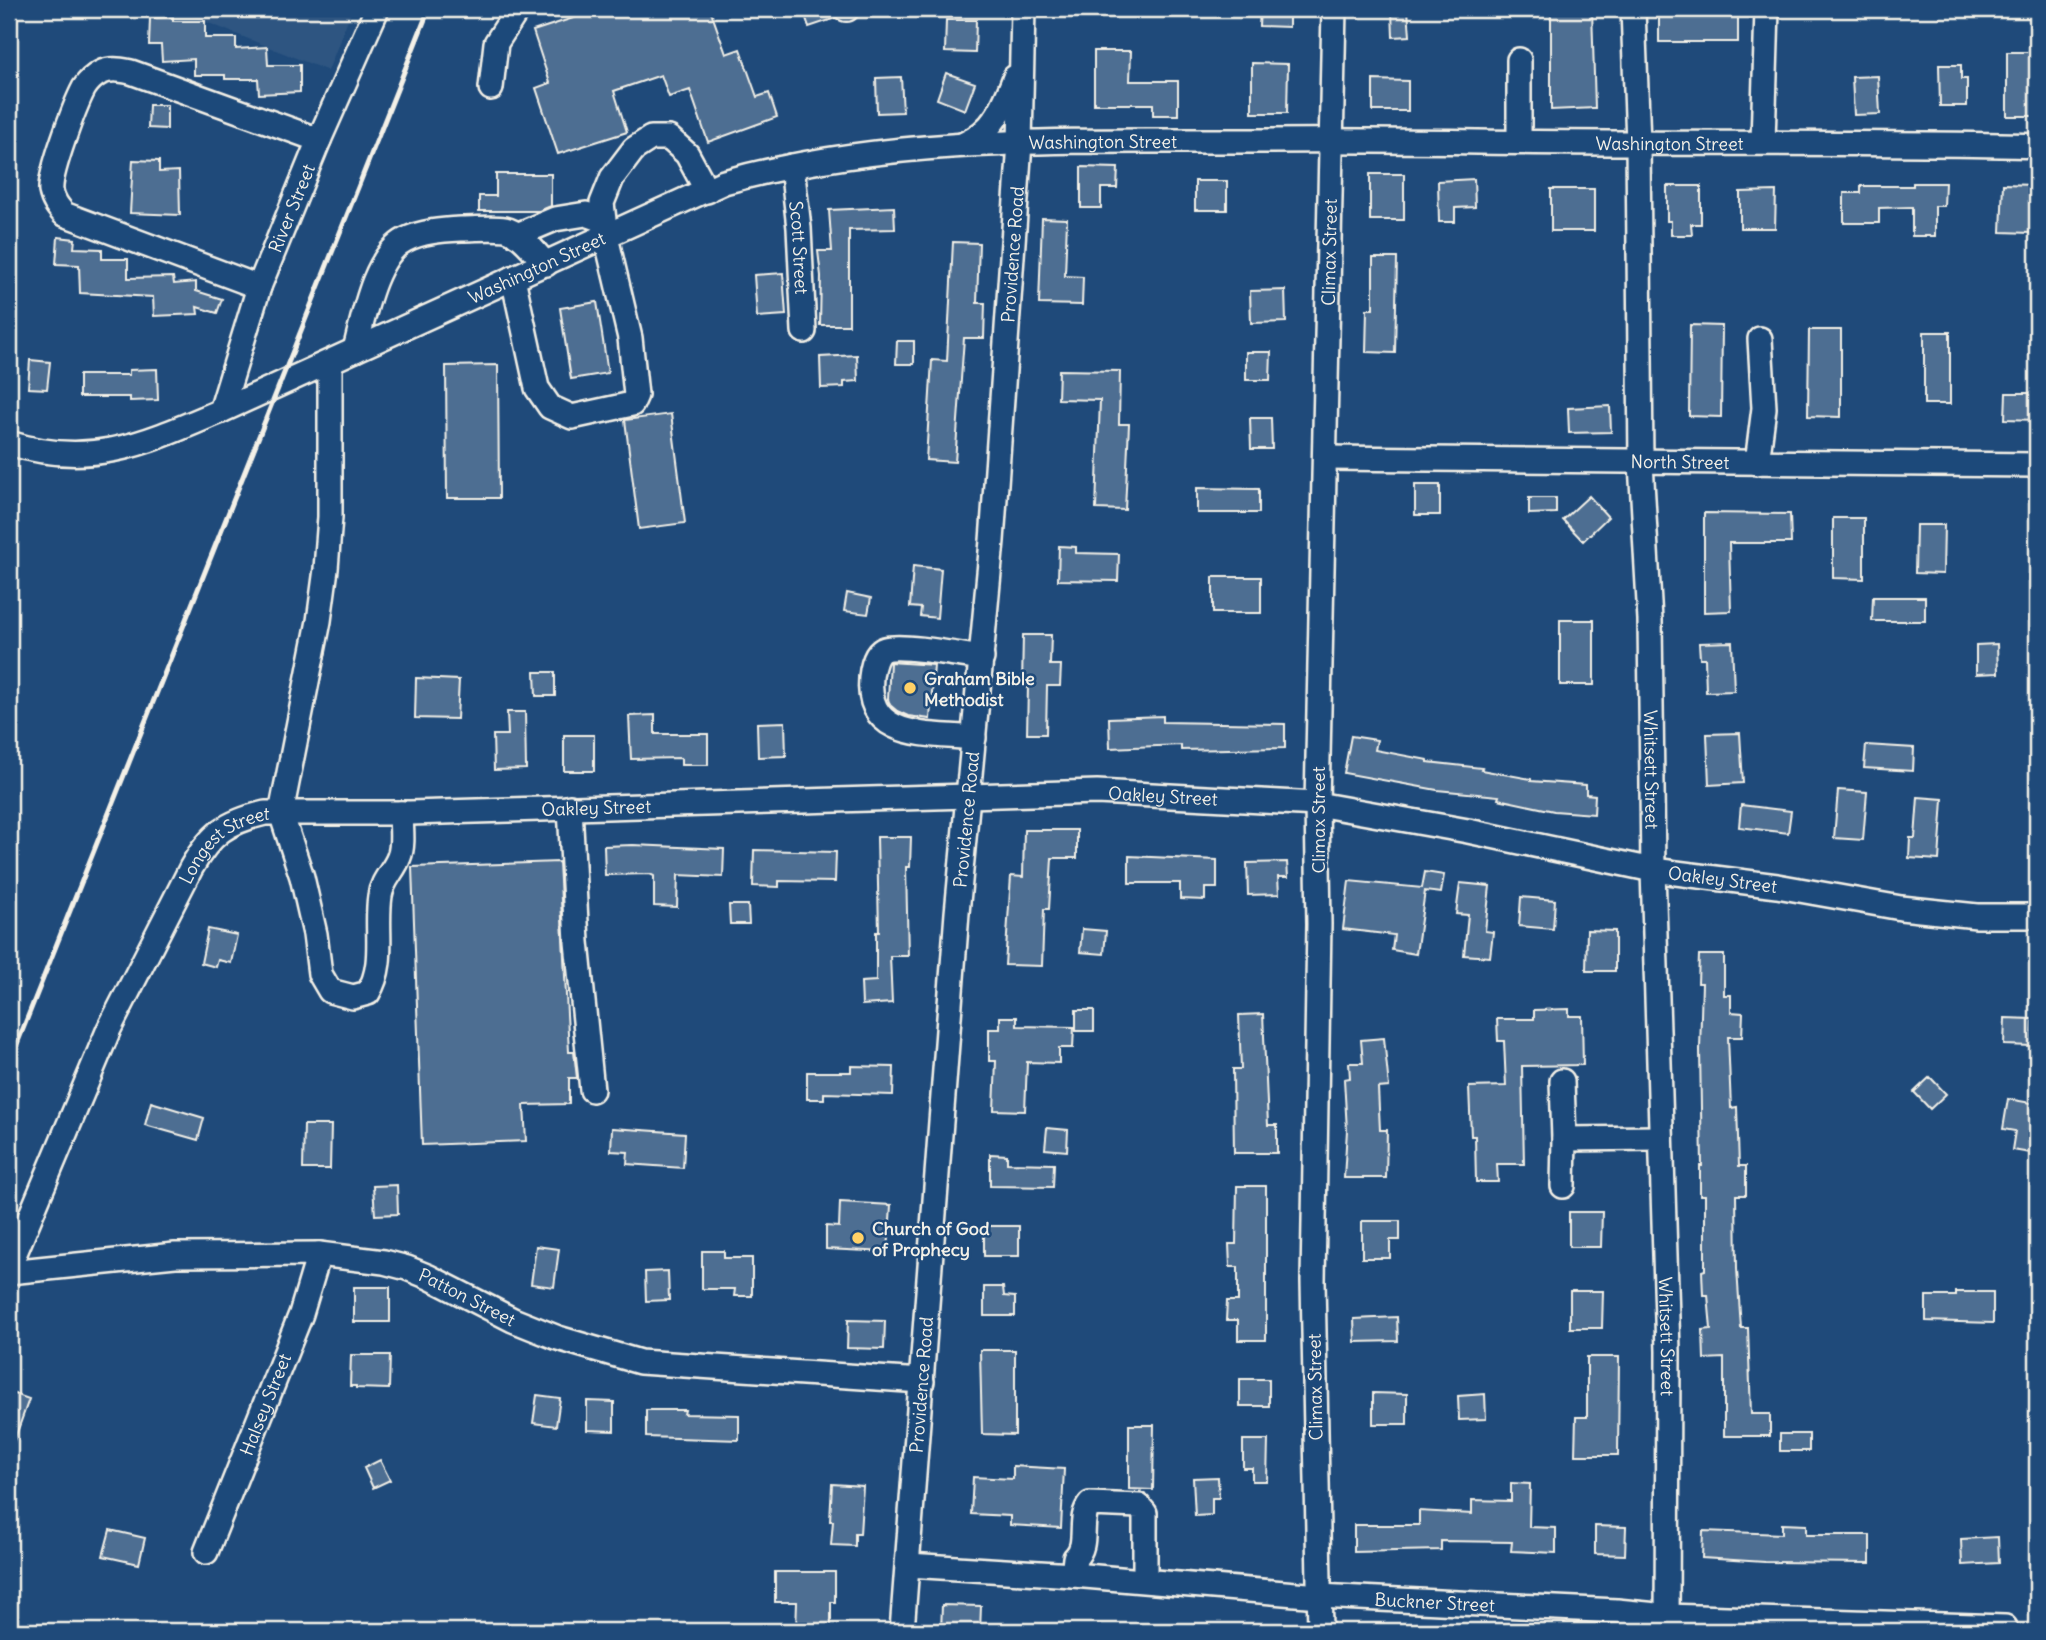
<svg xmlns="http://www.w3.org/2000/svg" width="2046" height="1640" font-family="Delius,sans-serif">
	<rect width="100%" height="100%" fill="#1f4a7a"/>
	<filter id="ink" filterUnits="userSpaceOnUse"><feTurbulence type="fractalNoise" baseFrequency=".0143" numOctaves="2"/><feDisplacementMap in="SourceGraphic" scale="14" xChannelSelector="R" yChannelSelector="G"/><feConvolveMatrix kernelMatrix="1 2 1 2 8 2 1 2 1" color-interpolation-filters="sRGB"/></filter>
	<g filter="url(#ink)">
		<path fill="#2d5581" d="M174 9H352L328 71Z"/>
		<path fill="#4d6e92" stroke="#f4f1e8" stroke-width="2" d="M601 9H710L726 54 740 49 757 97 769 93 777 117 708 142 690 90 669 97 661 75 614 91 627 132 558 154 536 88 550 83 533 31Z
			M803 9H832L836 18 809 27Z
			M1260 9H1289V27L1259 26Z
			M1551 9H1592L1595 108 1551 110Z
			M1659 9H1738V42H1659Z
			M1408 10 1410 36 1393 37 1392 11Z
			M173 17V21H205V38H236V49L267 47 268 65H300V92L259 94 258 79H225V75H194V59L162 61 161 45H149L150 18Z
			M946 20H976L975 53 945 52Z
			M1094 51H1131L1130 81H1178V115H1153V104H1094Z
			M2007 52H2031V70H2037V116H2007Z
			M1252 63 1288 64 1287 113H1252Z
			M1939 65H1961V79H1967V106H1940Z
			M946 73 975 83 965 110 937 99Z
			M1878 76 1880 114 1854 115 1852 77Z
			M901 77 903 112 877 113 876 78Z
			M1373 80 1408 81V111H1373Z
			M149 105H167V129L148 128Z
			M133 160 159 161V172L179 171 180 215 130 213Z
			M1081 167 1118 168 1117 188H1101V208H1081Z
			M496 174H551V206L539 211H479V196H496Z
			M1370 174H1404V220H1370Z
			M1474 179 1475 207 1455 208V222H1439L1438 181Z
			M1195 181H1227V210H1195Z
			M1913 183H1945L1944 206H1935V236H1912V207L1879 208V223H1844V193H1861V186H1913Z
			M2003 184 2033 185 2031 233 2001 232Z
			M1667 186H1701V224H1691L1692 235H1671V221H1667Z
			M1551 189H1594V231H1551Z
			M1776 191 1775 228H1740V192Z
			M894 207 895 229 849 230V325H820L821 276 818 251H832L829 210Z
			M1042 218 1067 219 1065 276 1083 277 1082 305 1039 304Z
			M58 237 75 239 74 248 102 249V259H128V278L173 277 174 284 196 282V291L222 299 217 313 197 307 198 314 154 316 153 297 80 293 79 265 56 264Z
			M953 242 979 243 977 303H985L984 338H964L955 462 926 460 932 360 947 361Z
			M1373 258H1397L1395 353 1366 352 1367 309H1373Z
			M783 273 786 315 757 317 754 275Z
			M1285 290 1286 322 1251 323 1250 291Z
			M597 302 608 373 571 379 560 308Z
			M1690 325 1722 326 1721 417 1689 416Z
			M1809 330H1841V417L1808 416Z
			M1924 332H1950V404H1924Z
			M897 341H914V364H896Z
			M1246 352H1271L1270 380H1246Z
			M857 355 858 381 844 382V387L821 388 820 357Z
			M30 360 50 362 47 389 28 388Z
			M498 365 499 498H447L446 366Z
			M157 369 158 400 130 401V397H79V375H129V370Z
			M1059 370 1120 371 1119 424H1129L1125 510 1096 509 1100 400 1058 399Z
			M2006 393H2037V420L2005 419Z
			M1610 406 1611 432 1569 433 1568 408Z
			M671 414 685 523 639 529 625 420Z
			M1250 418H1271L1272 449H1251Z
			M1415 485H1440V515H1415Z
			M1197 488 1259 489V513H1197Z
			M1589 496 1608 517 1583 541 1563 520Z
			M1529 498H1556V513L1529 514Z
			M1704 513 1790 514 1791 543H1729L1731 611 1704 612Z
			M1833 518H1864V579L1833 578Z
			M1916 525H1944L1943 574 1915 573Z
			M1059 546 1076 547V553L1119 554 1118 581 1058 580Z
			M913 566 941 569 937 618 920 616 921 608 910 607Z
			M1213 577H1261V613H1213Z
			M847 593 871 598 868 614 844 611Z
			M1873 597H1925V621H1872Z
			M1560 620H1594V685H1560Z
			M1023 635H1051L1050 665H1061L1060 686H1047L1046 734H1027L1028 686H1022Z
			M1732 642 1734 691 1706 692 1705 658H1700L1699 643Z
			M1997 644 1998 673 1976 674V645Z
			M890 662 934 665 930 719 908 716 897 711 890 705 888 699Z
			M535 672H555V696H536Z
			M416 678 459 680 457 719 415 718Z
			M507 712H525L526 769 494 770 493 735H508Z
			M655 715V734H708V765H681V758L631 759 629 716Z
			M1163 716V722L1285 724V748L1181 750V745L1110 748 1109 718Z
			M785 722 786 756 758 757 757 723Z
			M1740 733 1743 783 1709 785 1707 734Z
			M564 735H594V771H564Z
			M1351 736 1377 740 1375 750 1428 760V762L1482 768 1481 770 1531 779V781L1586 785V794L1595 795 1594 814 1554 811 1498 799 1499 796 1437 790 1344 773Z
			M1866 745 1914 748 1913 771 1864 768Z
			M1838 790 1867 792 1863 840 1834 838Z
			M1918 797 1943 799 1939 860 1909 858 1910 838H1915Z
			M1741 805 1791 811 1788 833 1739 827Z
			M1024 830H1077V858H1052L1049 909H1044L1042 966 1005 965 1011 876 1023 877Z
			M877 837H911L910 867H906L908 956H890L892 1003 862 1005 861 982 876 981V932H879Z
			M633 845 724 849 723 877 678 875 677 907 654 906V876L650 874 605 875 604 846Z
			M754 850 836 852 835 882 779 881V887L753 886Z
			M1129 856 1217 860V888H1205V900L1180 899V883H1129Z
			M559 862 569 1052H574L577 1078H569V1104L524 1105 526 1141 422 1145 412 867Z
			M1287 862 1288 877H1278L1279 894 1248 895 1247 863Z
			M1425 872 1444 875 1441 893 1425 891 1416 954 1392 950 1394 935 1343 929 1349 881 1422 888Z
			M1460 883 1490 886 1485 931 1493 932 1490 957 1464 955 1468 915 1456 914Z
			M1521 897 1555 900 1553 929 1519 926Z
			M729 905H748L749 924H730Z
			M208 929 237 935 231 963 218 960 216 967 201 963Z
			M1082 929 1106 931 1104 954 1080 952Z
			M1587 930 1615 931V971H1586Z
			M1699 955H1724V995H1731V1012L1743 1013 1742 1037H1728L1731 1108 1737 1107 1739 1166H1746V1195H1736L1737 1269 1741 1328H1748L1751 1414H1770V1436H1724V1358L1704 1359 1703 1330 1711 1329 1708 1295H1703L1702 1271 1705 1270V1195H1700V1166H1702L1700 1050 1702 983H1698Z
			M1569 1009V1016H1582L1583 1065 1522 1066 1524 1164H1497L1498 1182H1476L1475 1136H1471L1469 1087 1506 1086 1504 1041H1498L1497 1019H1534V1010Z
			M1076 1010H1094V1031H1076Z
			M1263 1014 1268 1125H1277V1153H1234L1233 1069H1241L1239 1015Z
			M1000 1017H1017V1026L1074 1027 1073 1048H1059V1063L1027 1062 1025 1111 994 1110 996 1061H989V1029H1000Z
			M2005 1018 2033 1019 2032 1046 2004 1045Z
			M1384 1038 1389 1087 1378 1088 1380 1130H1387L1386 1178H1344L1347 1130 1344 1079 1350 1078 1349 1063H1363L1361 1040Z
			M851 1066 894 1067 893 1095 824 1093V1099H807V1072H851Z
			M1930 1077 1946 1094 1930 1109 1914 1092Z
			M2008 1099 2037 1104V1154L2012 1150 2015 1131 2003 1129Z
			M151 1102 204 1118 198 1140 145 1125Z
			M304 1125H331L330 1169H303Z
			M612 1128 685 1133 683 1168 627 1164 628 1152 611 1151Z
			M1047 1128 1068 1130 1067 1151 1045 1149Z
			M990 1154 1007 1155V1163L1054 1164 1053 1187 990 1186Z
			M397 1185 398 1214 375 1215 373 1186Z
			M1237 1186H1266V1340H1238V1320H1226L1227 1301H1238V1267H1230L1229 1244H1236Z
			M840 1202 891 1205 888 1252 826 1249V1226L839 1227Z
			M1569 1212H1602L1601 1247H1569Z
			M1362 1221H1400V1240H1390V1258H1362Z
			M984 1226H1019V1256H984Z
			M536 1246 559 1249 554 1287 531 1284Z
			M702 1251H724V1258H752V1296H734L735 1289H702Z
			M668 1271 669 1300 646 1301 645 1272Z
			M354 1287H390V1322H354Z
			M984 1287H1003L1004 1296 1015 1297V1316H984Z
			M1570 1291H1603L1602 1328H1570Z
			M1956 1292H1993V1323L1926 1321V1296H1956Z
			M1397 1317 1398 1341 1355 1342 1354 1319Z
			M848 1320 885 1321 884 1349 847 1348Z
			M980 1350H1015V1435L982 1434Z
			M351 1355H390L389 1389 356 1388V1386H350Z
			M1587 1357H1619L1618 1455H1575L1576 1417H1587Z
			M1240 1379H1269V1406H1240Z
			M9 1392 29 1399 11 1449 9 1448Z
			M1373 1393 1407 1394V1424H1373Z
			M1485 1394 1486 1419 1459 1420 1458 1396Z
			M537 1395 560 1398 556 1426 533 1423Z
			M587 1401 614 1402V1431L587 1430Z
			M646 1410H685L684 1414 739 1415V1440L646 1437Z
			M1129 1425H1154L1153 1490 1129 1489Z
			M1780 1434H1809V1451H1780Z
			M1243 1440H1268L1267 1481H1252V1468H1243Z
			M380 1460 390 1480 373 1488 364 1468Z
			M1013 1466 1064 1469 1061 1528 1010 1525V1516L971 1514 973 1477 1013 1479Z
			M1218 1477 1219 1498H1212V1515L1195 1516 1193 1478Z
			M1511 1483 1530 1484 1529 1527 1556 1528V1553L1511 1551 1512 1542 1441 1541V1550L1354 1552V1525H1419V1511L1472 1514V1500L1511 1501Z
			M832 1484 863 1486 860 1534H855V1546L831 1545 833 1521H830Z
			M1782 1524 1806 1525V1535H1870V1563L1765 1562 1702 1558 1703 1531 1782 1534Z
			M1595 1526 1626 1527 1625 1555 1595 1554Z
			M110 1530 145 1538 139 1564 103 1556Z
			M1998 1537 1999 1563 1962 1565 1961 1539Z
			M775 1572H835V1602H831V1631H796L797 1602H775Z
			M942 1605 981 1606 980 1631H941Z"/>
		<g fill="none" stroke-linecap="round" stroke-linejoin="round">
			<defs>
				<g id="minor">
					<path d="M846 9H847"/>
					<path id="s1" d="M1633 9 1638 143 1641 463 1650 620 1653 870 1668 1351 1667 1631"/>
					<path d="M1519 60V142"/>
					<path d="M491 88 496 43 518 9"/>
					<path d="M1763 142 1767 9"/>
					<path d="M964 144C994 131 1004 106 1015 77"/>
					<path id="s2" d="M792 166 799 228 804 331"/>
					<path d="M517 235 555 219 586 214 603 220"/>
					<path d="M513 278 537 388 550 407 572 417 632 404 636 395 630 338 606 237 602 203 612 178 634 149 651 138H669L687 154 707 191"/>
					<path d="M259 287 64 214C58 207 53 201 51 191 49 174 75 105 84 88 88 82 94 76 100 73 110 68 120 70 131 72L319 140"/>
					<path d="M355 350C363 319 374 256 405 240 422 231 443 230 462 229 476 229 492 227 505 229 521 232 535 253 546 264"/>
					<path d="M330 362V517L326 569 319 621 281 813 302 877 315 934 320 974 330 991 353 997 368 993C386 964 375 929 380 896 382 880 394 871 399 857 404 845 401 826 401 813"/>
					<path id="s3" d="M221 411 259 287 319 140 377 9"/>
					<path id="s4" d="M9 443C91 469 146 443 221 411L724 182C900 133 1089 142 1270 141 1391 140 1512 143 1634 143 1768 144 1903 142 2037 146"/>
					<path id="s5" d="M1325 458 2037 465"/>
					<path d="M1757 463 1764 408 1760 339"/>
					<path d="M974 738C930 733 865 741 871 677 872 668 875 652 885 649 902 644 961 655 982 658"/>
					<path d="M570 807 577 942 592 1090"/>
					<path d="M1562 1081 1564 1139 1661 1138"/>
					<path d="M1563 1186 1564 1139"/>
					<path id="s6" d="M9 1267 109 1029 191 868C211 833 227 822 265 813H410L1097 792 1317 804 1468 831 1653 870 1777 886 1901 908 1977 916H2037"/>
					<path id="s7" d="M9 1272 175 1255 319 1254 384 1262 407 1268 429 1277 513 1320 558 1338 640 1362 922 1381"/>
					<path id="s8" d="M206 1552 301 1314 319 1254"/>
					<path id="s9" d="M908 1565 1073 1575 1319 1596 1617 1611 1667 1616 2005 1627"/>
					<path d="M1073 1575 1075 1558C1090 1544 1077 1519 1090 1504L1139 1506 1145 1513V1580"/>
					<path id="s10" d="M902 1631 957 913 992 541 1020 143 1023 9"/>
					<path id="s11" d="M1320 1631 1313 1281 1319 924 1317 804 1334 9"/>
				</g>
			</defs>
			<use href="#minor" stroke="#f4f1e8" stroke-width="28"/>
			<use href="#minor" stroke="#1f4a7a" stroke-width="23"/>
			<path stroke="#f4f1e8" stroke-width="5" d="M9 1064 429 9"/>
		</g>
	</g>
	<g fill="#ffd166" stroke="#1f4a7a" stroke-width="2.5">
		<circle cx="910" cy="688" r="7"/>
		<circle cx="858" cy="1238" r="7"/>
	</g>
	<g text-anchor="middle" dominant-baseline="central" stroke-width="5" stroke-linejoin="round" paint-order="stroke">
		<g font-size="18" fill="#f4f1e8" stroke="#1f4a7a">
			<text stroke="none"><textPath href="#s4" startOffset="1155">Washington Street</textPath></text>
			<text stroke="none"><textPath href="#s4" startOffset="1722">Washington Street</textPath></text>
			<text stroke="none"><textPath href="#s3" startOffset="215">River Street</textPath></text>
			<text stroke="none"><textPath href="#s2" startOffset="82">Scott Street</textPath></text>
			<text stroke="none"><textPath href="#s11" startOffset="1379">Climax Street</textPath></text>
			<text stroke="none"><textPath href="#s10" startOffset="1381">Providence Road</textPath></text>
			<text stroke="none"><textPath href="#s4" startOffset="567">Washington Street</textPath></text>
			<text stroke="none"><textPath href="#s5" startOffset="355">North Street</textPath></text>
			<text stroke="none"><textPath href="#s1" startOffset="761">Whitsett Street</textPath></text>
			<text stroke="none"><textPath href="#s6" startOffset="1433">Oakley Street</textPath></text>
			<text stroke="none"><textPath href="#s6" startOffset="866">Oakley Street</textPath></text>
			<text stroke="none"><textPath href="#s10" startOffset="814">Providence Road</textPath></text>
			<text transform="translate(1318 820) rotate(-90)">Climax Street</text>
			<text stroke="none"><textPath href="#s6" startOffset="481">Longest Street</textPath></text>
			<text stroke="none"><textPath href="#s6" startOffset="2000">Oakley Street</textPath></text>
			<text stroke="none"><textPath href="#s7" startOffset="467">Patton Street</textPath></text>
			<text stroke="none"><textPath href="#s1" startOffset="1328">Whitsett Street</textPath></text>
			<text stroke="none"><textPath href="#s10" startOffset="247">Providence Road</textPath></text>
			<text transform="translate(1315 1387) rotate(-91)">Climax Street</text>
			<text stroke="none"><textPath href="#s8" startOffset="159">Halsey Street</textPath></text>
			<text stroke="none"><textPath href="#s9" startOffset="528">Buckner Street</textPath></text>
		</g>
		<g font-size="18" font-weight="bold" fill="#f4f1e8" stroke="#1f4a7a" text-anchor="start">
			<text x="924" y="678">Graham Bible<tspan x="924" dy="21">Methodist</tspan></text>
			<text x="872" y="1228">Church of God<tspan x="872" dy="21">of Prophecy</tspan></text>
		</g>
	</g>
	<rect width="2046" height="1640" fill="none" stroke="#1f4a7a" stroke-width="35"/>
	<rect x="18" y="18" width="2011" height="1605" fill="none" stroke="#f4f1e8" stroke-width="2.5" filter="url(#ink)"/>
</svg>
